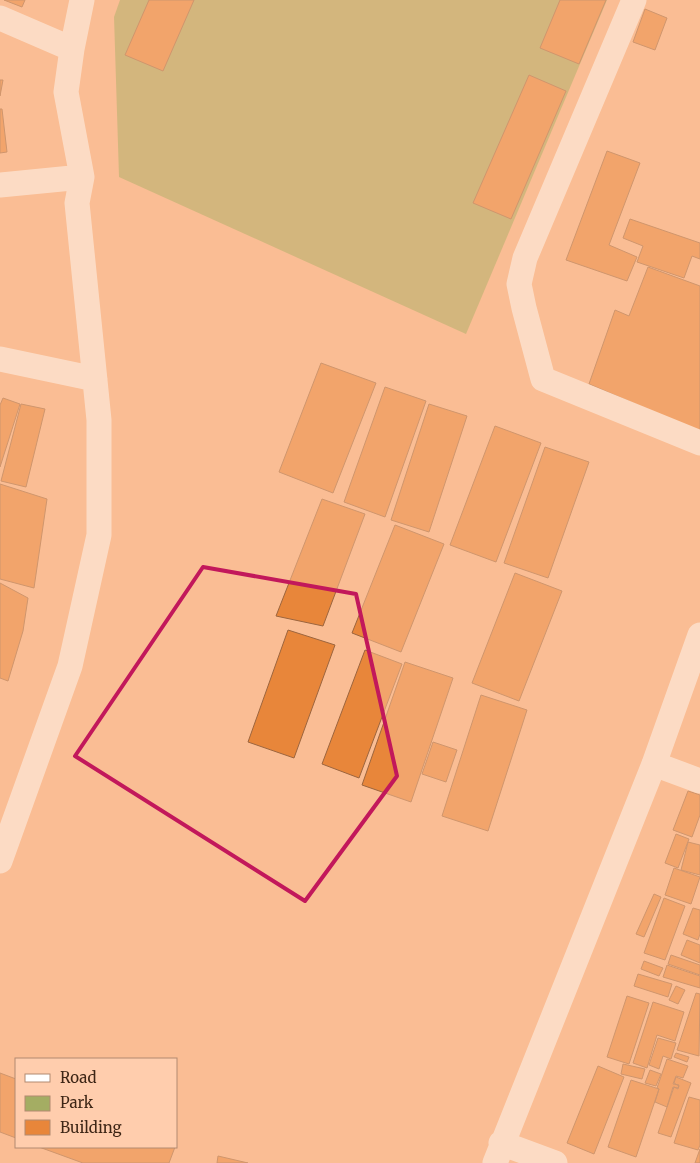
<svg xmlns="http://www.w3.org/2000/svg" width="700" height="1163" font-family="Merriweather,serif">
	<rect width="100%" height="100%" fill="#fabd94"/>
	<path fill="#a4ad63" d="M120 0H607L466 334 119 177 114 17Z"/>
	<path fill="#e8863a" stroke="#9c653e" d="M4 0H25L22 7Z
		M149 0H194L163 71 125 55Z
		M560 0H606L579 64 540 48Z
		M645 9 667 18 655 50 633 42Z
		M529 75 566 91 511 219 473 203Z
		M0 80H3L0 96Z
		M0 109H2L7 152 0 153Z
		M607 151 640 163 609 245 637 257 627 281 566 260Z
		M630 219 700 243V259L692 256 684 278 637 262 643 246 623 238Z
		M648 267 700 286V432L589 384 615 310 629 316Z
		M321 363 376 383 333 493 279 472Z
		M385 387 426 401 385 517 344 502Z
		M3 398 20 404 0 467V405Z
		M21 404 45 409 26 487 1 481Z
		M429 404 467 416 429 532 391 520Z
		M495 426 541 443 496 562 450 545Z
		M545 447 589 462 548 578 504 563Z
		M0 484 47 499 34 588 0 579Z
		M322 499 365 514 323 626 276 616Z
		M395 525 444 544 401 652 352 633Z
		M515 573 562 591 519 701 472 683Z
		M0 583 28 598 23 631 8 681 0 678Z
		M288 630 335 645 294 758 248 742Z
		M365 650 402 664 359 778 322 764Z
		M405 662 453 678 411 802 362 785Z
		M481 695 527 710 488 831 442 816Z
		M433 742 457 750 446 782 422 774Z
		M688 791 700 795V815L692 837 673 830Z
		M676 834 689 839 678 868 665 863Z
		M688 842 700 845V875L681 870Z
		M674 868 700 877 691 904 665 895Z
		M654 894 661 897 644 937 636 934Z
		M664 898 685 906 665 960 644 953Z
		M693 908 700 910V934L698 940 683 934Z
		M687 940 700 945V963L681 955Z
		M671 955 700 965V975L668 964Z
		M644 961 663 968 659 976 641 969Z
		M667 965 700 976V988L663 977Z
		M638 974 672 984 668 997 634 986Z
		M676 986 685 990 678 1004 669 1000Z
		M696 993 700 994 699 1056 677 1050Z
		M627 996 649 1003 629 1064 607 1057Z
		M653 1002 684 1012 675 1041 657 1035 647 1068 633 1063Z
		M658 1038 676 1043 671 1059 663 1056 659 1069 649 1065Z
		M676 1053 689 1057 687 1062 674 1057Z
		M667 1059 688 1066 683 1078 676 1076 673 1084 679 1085 678 1088 673 1087 667 1107 655 1102 659 1089 657 1088Z
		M623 1064 645 1069 642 1079 621 1074Z
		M598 1066 624 1077 594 1154 567 1143Z
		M650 1070 661 1074 656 1086 645 1083Z
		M0 1073 16 1079V1138L0 1132Z
		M676 1077 691 1083 671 1137 658 1133 674 1087 678 1089 679 1086 674 1083Z
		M631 1080 659 1089 636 1157 608 1147Z
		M689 1097 700 1100V1145L698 1150 674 1143Z
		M39 1147H175L169 1163H83Z
		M700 1149V1163H695Z
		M218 1156 248 1163H217Z"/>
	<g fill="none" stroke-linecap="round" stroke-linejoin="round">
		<path stroke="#fff" stroke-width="25" d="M634 0 525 258 519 284 524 308 543 379 700 443
			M0 18 72 49
			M0 185 82 177
			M0 359 95 379
			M654 764 700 781
			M0 861 70 666 99 535V420L77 203 82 177 66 92 72 49 82 0
			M501 1143 555 1163
			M495 1163 654 764 700 635"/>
	</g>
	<path d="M0 0H700V1163H0ZM203 567 356 594 397 776 305 901 75 756Z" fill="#fabd94" fill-opacity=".55" fill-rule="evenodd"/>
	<path fill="none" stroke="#c2185b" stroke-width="4" stroke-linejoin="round" d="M203 567 356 594 397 776 305 901 75 756Z"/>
	<rect x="15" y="1058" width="162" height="90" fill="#ffcdad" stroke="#b28a71"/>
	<rect x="25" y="1074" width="25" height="8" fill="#ffffff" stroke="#b28a71"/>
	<text x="60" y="1083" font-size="15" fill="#3e2616">Road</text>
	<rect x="25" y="1096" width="25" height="15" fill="#a4ad63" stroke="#b28a71"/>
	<text x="60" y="1108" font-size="15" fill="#3e2616">Park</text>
	<rect x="25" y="1120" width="25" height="15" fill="#e8863a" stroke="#b28a71"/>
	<text x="60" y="1133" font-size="15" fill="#3e2616">Building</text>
</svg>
